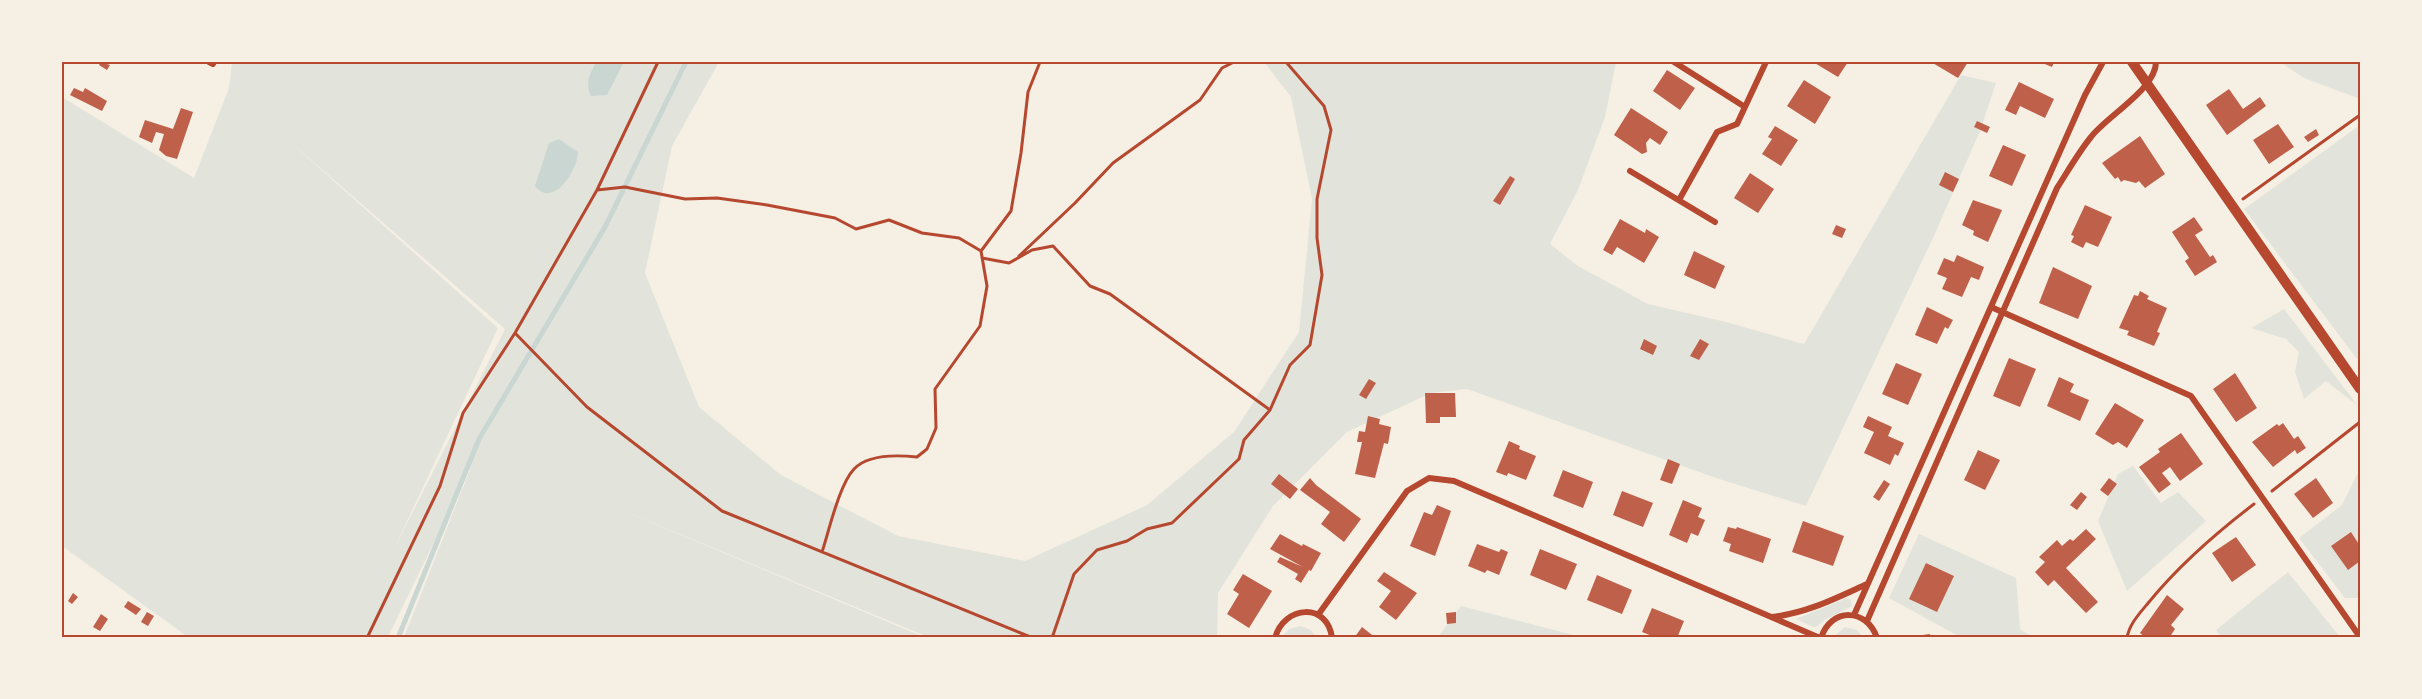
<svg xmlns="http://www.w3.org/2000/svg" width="2422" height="699" font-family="Overpass,sans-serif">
	<rect width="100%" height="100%" fill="#f6efe4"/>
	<path fill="#e2e4dc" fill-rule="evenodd" d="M232 62H719L672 146 645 273 699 407 781 475 898 536 1025 561 1147 505 1234 432 1299 332 1312 199 1291 97 1264 62H1616L1605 117 1578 190 1550 244 1578 266 1648 304 1726 322 1804 344 1961 75 1996 83 1980 131 1933 238 1806 506 1716 478 1467 389 1431 393 1347 432 1273 506 1218 593 1217 638 928 637 607 504 924 637H404L473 462 388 637H188L62 546V97L194 178 229 88ZM287 139 505 329 394 549 498 328Z
		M2280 62H2360V99L2304 78Z
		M2360 125V363L2244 209Z
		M2284 309 2358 406 2326 381 2304 399 2295 372 2299 352 2286 339 2251 328Z
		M2133 466 2161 503 2178 492 2206 521 2127 591 2098 521 2118 474Z
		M2360 469V598H2345L2299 538 2342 505Z
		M1919 534 2016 578 2020 629 2033 637H1960L1889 598Z
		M2288 572 2340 637H2221L2216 630Z
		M1847 598 1851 600 1852 606 1826 619 1816 627H1813L1796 619Z
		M1461 606 1581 637 1437 638Z
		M1301 626 1311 630 1316 637H1282L1289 629Z
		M1845 627 1857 630 1863 637H1833Z"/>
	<path fill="#c9d6d2" d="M596 62H624L607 95 591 96C585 82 590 74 596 62Z
		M559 139 578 152C578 170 553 209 535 186L549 143Z"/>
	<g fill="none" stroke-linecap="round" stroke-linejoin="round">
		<path stroke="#c9d6d2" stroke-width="5" d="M398 638 479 439 605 227 686 62"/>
	</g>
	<path fill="#bf614a" d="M101 62 110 65 107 70 99 65Z
		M1813 62H1848L1838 77Z
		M1931 62H1968L1958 78Z
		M2040 62H2054L2052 67Z
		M1667 70 1695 88 1680 110 1653 91Z
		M1804 80 1831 97 1815 124 1787 106Z
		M2019 82 2054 99 2045 118 2020 106 2016 115 2005 110Z
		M74 88 83 92 85 88 107 101 102 111 70 95Z
		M2229 89 2243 109 2260 97 2266 106 2227 135 2206 105Z
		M181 108 193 112 177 159 166 156 159 150 164 134 156 132 152 143 139 137 145 120 173 129Z
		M1631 108 1668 132 1660 145 1650 138 1646 143 1647 152 1642 154 1614 135Z
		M1977 121 1990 127 1987 133 1974 127Z
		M2278 124 2294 147 2269 164 2253 140Z
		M1775 126 1798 140 1781 166 1762 154 1772 139 1768 137Z
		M2316 129 2319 135 2308 142 2304 137Z
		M2140 136 2165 174 2145 188 2139 181 2136 183 2124 180 2121 182 2118 177 2115 179 2102 163Z
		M2003 145 2026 155 2012 186 1989 176Z
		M1945 172 1959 179 1953 192 1939 185Z
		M1750 173 1774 189 1758 213 1734 198Z
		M1510 176 1515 179 1500 205 1493 201Z
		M1973 200 2002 210 1988 242 1973 235 1974 231 1962 225Z
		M2085 205 2112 217 2098 247 2086 242 2083 248 2071 242 2074 236 2071 235Z
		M2194 217 2203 230 2195 235 2210 257 2213 255 2217 262 2195 276 2185 261 2189 258 2172 232Z
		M1620 219 1645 233 1646 229 1659 237 1644 263 1617 247 1612 255 1603 250Z
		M1836 225 1846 229 1842 238 1832 234Z
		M1694 251 1725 266 1715 289 1684 275Z
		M1957 255 1984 267 1979 280 1971 277 1962 297 1942 289 1947 278 1937 274 1944 258 1954 262Z
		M2053 267 2092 286 2078 319 2039 303Z
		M2140 291 2149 296 2147 299 2167 308 2157 332 2160 333 2154 346 2127 335 2129 331 2119 328 2134 295 2138 296Z
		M1927 307 1953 320 1948 329 1945 327 1937 344 1915 335Z
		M1644 339 1657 346 1653 355 1640 349Z
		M1700 339 1709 344 1699 360 1690 356Z
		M2009 358 2036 369 2020 407 1993 396Z
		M1896 363 1922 374 1908 405 1882 394Z
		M2235 373 2257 408 2236 422 2213 389Z
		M2059 377 2074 384 2070 392 2089 400 2080 421 2047 406Z
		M1369 379 1376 383 1366 399 1359 395Z
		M1425 393H1455L1456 417H1440V423H1426Z
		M2115 403 2144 420 2127 448 2118 442 2113 445 2095 434Z
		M1368 416 1380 419 1379 424 1391 427 1388 444 1384 443 1375 478 1355 474 1362 442H1357L1359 431 1365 432Z
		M1868 416 1892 427 1888 436 1904 443 1898 456 1895 454 1890 465 1864 453 1874 432 1863 427Z
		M2283 423 2294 439 2298 436 2306 448 2297 454 2295 450 2273 467 2252 442 2277 424 2279 426Z
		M2181 433 2203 464 2180 481 2170 467 2162 473 2171 484 2159 493 2139 467 2160 452 2158 449Z
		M1509 441 1520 446 1519 449 1536 456 1526 480 1508 473 1507 476 1496 472Z
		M1978 450 2000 460 1985 490 1964 480Z
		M1668 459 1680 464 1672 484 1660 480Z
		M1563 470 1593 482 1583 508 1553 496Z
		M1279 474 1298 489 1290 499 1271 484Z
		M1310 478 1316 485 1361 519 1344 542 1321 524 1330 512 1300 490Z
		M2109 478 2117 484 2108 496 2100 490Z
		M2316 478 2333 503 2313 518 2294 494Z
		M1884 480 1890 484 1879 501 1873 497Z
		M1622 491 1653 503 1643 527 1613 515Z
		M2081 492 2087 497 2077 510 2070 505Z
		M1683 500 1702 508 1698 517 1705 520 1698 536 1691 533 1687 543 1669 535Z
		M1437 505 1451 511 1435 556 1410 546 1424 512 1432 515Z
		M1803 521 1844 536 1833 566 1792 552Z
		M1728 527 1736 529 1737 527 1771 539 1763 563 1729 551 1731 544 1723 541Z
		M2086 529 2096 539 2066 568 2098 602 2086 613 2054 580 2048 586 2035 572 2045 562 2039 557 2057 540 2062 546 2070 539 2073 541Z
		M2351 532 2360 546V561L2348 570 2331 546Z
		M1280 534 1302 546 1303 544 1321 553 1311 571 1309 570 1301 583 1295 579 1298 574 1277 562 1280 557 1303 567 1270 549Z
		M2236 537 2256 565 2232 582 2212 553Z
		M1477 544 1499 552 1501 549 1508 552 1499 575 1487 570 1485 573 1468 566Z
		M1540 549 1577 564 1566 590 1530 575Z
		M1926 563 1954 576 1937 612 1909 599Z
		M1384 572 1417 593 1396 620 1379 607 1391 591 1377 581Z
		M1243 574 1272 591 1249 628 1227 614 1239 594 1233 590Z
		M1597 575 1632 590 1622 614 1587 600Z
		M73 593 78 597 72 604 68 601Z
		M2167 595 2184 609 2171 625 2175 629 2169 638H2146L2140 633Z
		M128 601 141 609 136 615 124 607Z
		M1652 608 1684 621 1677 638H1657L1642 632Z
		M147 612 154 616 148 626 141 622Z
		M1456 612V623L1447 624 1446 613Z
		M101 614 108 619 100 631 93 627Z
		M1362 627 1376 638H1354Z
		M1930 634 1931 638H1915V636Z"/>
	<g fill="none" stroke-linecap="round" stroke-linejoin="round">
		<path stroke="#b5482f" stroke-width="3" d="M597 190 625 187 685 199 717 198 767 205 835 218 856 229 889 220 922 233 959 238 981 251
			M2243 199 2360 115
			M1019 256 1075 203 1113 163 1200 100 1222 68 1234 62
			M982 258 1009 263 1032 250 1053 246 1090 286 1110 294 1270 410
			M515 333 587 407 722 511 1033 638
			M2272 491 2360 422
			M822 552C829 531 839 485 854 469 868 454 898 455 917 457L927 449 936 428 935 389 980 326 987 286 981 251 1011 211 1021 153 1028 92 1040 62
			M367 638 440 486 463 413 515 333 597 190 658 62
			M1052 638 1074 574 1097 550 1127 541 1147 529 1172 523 1239 459 1244 440 1270 410 1290 365 1310 345 1322 275 1317 238V199L1331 130 1324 106 1286 62
			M2127 638C2129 624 2140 613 2149 602 2180 564 2216 533 2254 504"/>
		<path stroke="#b5482f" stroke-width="6" d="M209 62 213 64
			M1674 62 1745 107
			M1630 171 1715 222
			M1679 200 1717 132 1737 124 1766 62
			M1991 307 2191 396 2360 637
			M1318 615 1407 491 1429 478 1454 481 1820 638
			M1854 615 2085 95 2103 62
			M1772 617C1807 613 1836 598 1867 584
			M1867 621 2057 188C2068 171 2078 153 2091 137 2107 116 2156 89 2156 62
			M1275 638C1284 605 1328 602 1332 638
			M1821 638C1831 607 1867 608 1877 638"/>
		<path stroke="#b5482f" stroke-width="10" d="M2132 62 2360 389"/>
	</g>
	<rect width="2422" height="699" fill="none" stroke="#f6efe4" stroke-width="126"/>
	<rect x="63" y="63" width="2296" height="573" fill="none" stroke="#b5482f" stroke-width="2"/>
</svg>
